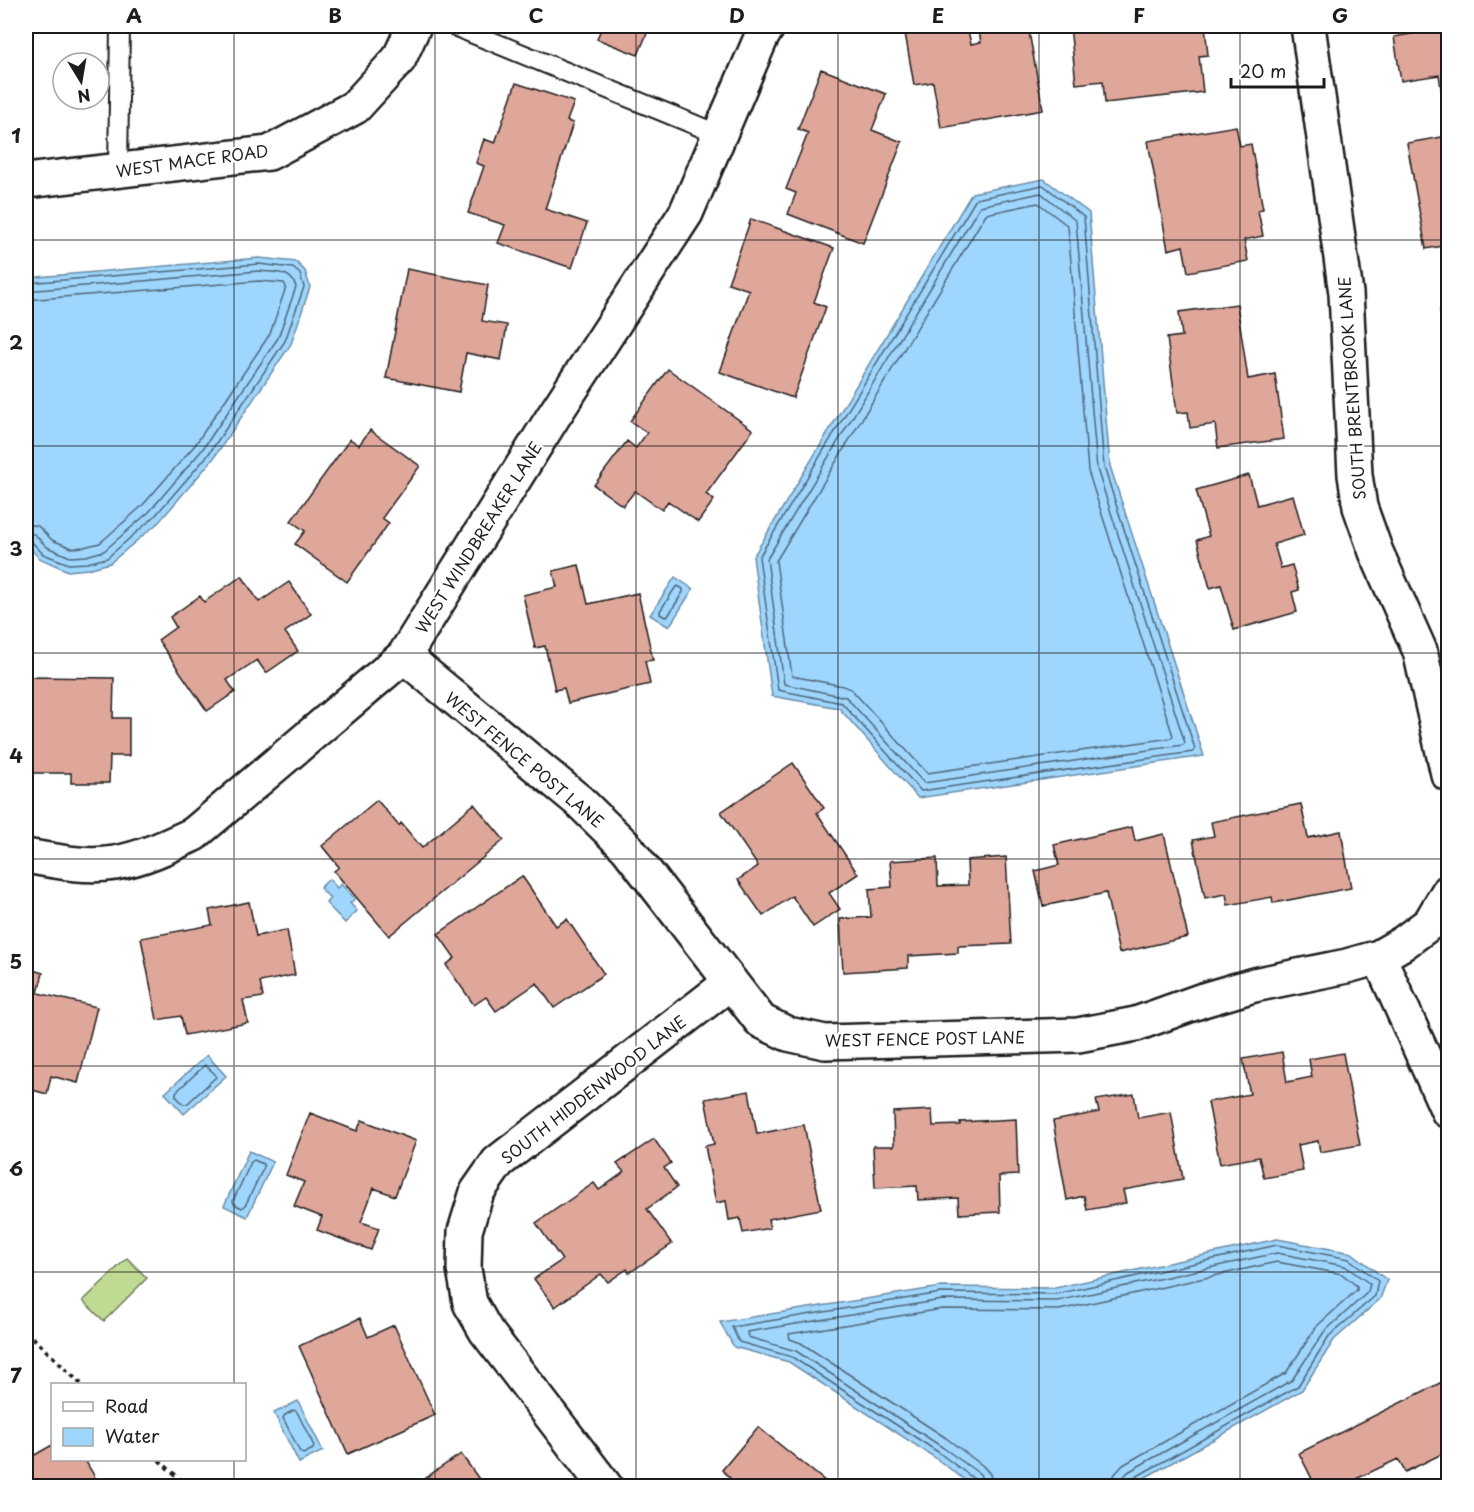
<svg xmlns="http://www.w3.org/2000/svg" width="1474" height="1512" font-family="'Playpen Sans',sans-serif">
	<rect width="100%" height="100%" fill="#fff"/>
	<filter id="ink" filterUnits="userSpaceOnUse"><feTurbulence type="fractalNoise" baseFrequency=".0167" numOctaves="2"/><feDisplacementMap in="SourceGraphic" scale="12" xChannelSelector="R" yChannelSelector="G"/><feConvolveMatrix kernelMatrix="1 2 1 2 8 2 1 2 1" color-interpolation-filters="sRGB"/></filter>
	<g filter="url(#ink)">
		<path fill="#bfdb93" stroke="#6e7c58" stroke-width="1.5" d="M127 1258 147 1278 104 1321 83 1301Z"/>
		<path fill="#9ed6fe" stroke="#6a8ca4" stroke-width="1.5" d="M1044 179 1089 213 1110 466 1204 756 918 798 839 708 772 696 753 557 972 193Z
			M259 258 296 262 305 271 310 287 291 344 213 459 159 522 110 563 88 569 68 571 39 558 26 544V278Z
			M675 577 693 589 669 627 650 615Z
			M329 879 337 888 341 884 355 899 350 903 357 911 345 923 326 903 330 898 320 888Z
			M207 1055 226 1076 184 1114 165 1093Z
			M249 1151 273 1162 247 1217 224 1206Z
			M1277 1239 1352 1253 1387 1280 1380 1299 1334 1340 1302 1390 1130 1486H973L934 1457 789 1362 734 1347 720 1322 941 1287 1055 1288Z
			M298 1401 323 1451 299 1463 274 1413Z"/>
		<g fill="none" stroke-linecap="round" stroke-linejoin="round">
			<path stroke="#506676" stroke-width="1.5" d="M1043 185 1084 217 1104 467 1195 749 1193 752 921 791 842 703 778 690 759 557 976 199Z
				M1041 193 1076 221 1097 469 1185 743 1183 745 924 783 846 697 784 684 767 559 980 206Z
				M1038 203 1068 226 1088 471 1173 736 1171 738 927 773 851 689 843 686 792 676 776 561 986 214Z
				M26 283 259 264 293 268 300 274 304 287 285 341 208 455 154 517 107 558 87 563 69 564 43 554 32 542 26 540
				M26 291 259 271C275 273 291 270 296 287L278 338 202 450 149 512 104 551 86 556 70 557 47 547 34 534 26 533
				M26 300 259 281 284 283 286 287 270 334 195 445 142 506 100 543 84 547 72 548 52 540 38 526 26 524
				M678 586 683 589V592L668 616 665 617 660 614V611L675 588Z
				M205 1065 215 1074 216 1077 187 1104H183L176 1096V1092Z
				M254 1160 263 1164 264 1167 245 1206 242 1208 234 1204 233 1201 251 1162Z
				M294 1410 297 1412 314 1446 313 1449 303 1454 300 1452 283 1418 285 1415Z
				M976 1486 974 1479 938 1452 792 1357 739 1342 732 1327 941 1293 1056 1294 1277 1245 1349 1259 1378 1281 1375 1296 1329 1336 1298 1386 1132 1479 1128 1486
				M984 1486 980 1474 942 1447 796 1351 748 1337 747 1332 942 1300 1057 1301 1277 1253 1345 1266 1370 1284 1368 1292 1324 1332 1292 1380 1128 1472 1122 1479 1121 1486
				M993 1486 990 1474 983 1466 946 1438 801 1343 790 1339 789 1334 942 1309 1059 1310 1277 1262 1342 1274 1357 1286V1290L1317 1326 1286 1373 1123 1465 1114 1475 1112 1486"/>
		</g>
		<path fill="#dfa69a" stroke="#1c1c1c" stroke-width="1.5" d="M602 26H650L638 55 597 39Z
			M949 26H967L971 44 981 42 978 26H1028L1043 110 941 128 933 82 914 85 905 33Z
			M1070 26H1205L1208 55 1199 56 1203 92 1105 103 1103 81 1076 84Z
			M1422 26H1448V112L1445 113 1439 75 1401 81 1394 37 1423 32Z
			M821 69 886 94 872 130 902 142 863 243 788 214 796 193 786 189 808 133 798 129Z
			M516 83 574 102 567 121 573 123 545 209 587 223 572 268 498 243 505 225 468 213 484 166 476 163 484 139 495 143Z
			M1236 126 1240 146 1251 144 1263 209 1258 210 1263 236 1244 240 1248 261 1188 272 1183 246 1168 250 1148 141Z
			M1448 136V245L1426 249 1407 143Z
			M751 219 834 248 814 302 826 307 793 398 720 372 749 290 728 283Z
			M407 269 488 285 482 321 507 325 501 360 466 353 459 392 386 378Z
			M1237 304 1248 379 1275 374 1284 439 1218 448 1215 424 1190 428 1188 412 1177 413 1167 338 1182 336 1179 312Z
			M1448 308V360L1440 310Z
			M668 369 753 430 706 494 714 500 698 522 668 501 662 510 635 491 623 506 594 485 627 441 636 448 647 433 630 421Z
			M370 430 420 466 382 518 389 523 347 582 295 544 305 531 291 521 350 439 359 445Z
			M1249 475 1257 505 1293 495 1304 535 1274 544 1281 568 1292 565 1299 590 1292 592 1297 612 1234 630 1221 585 1210 588 1197 540 1209 536 1196 490Z
			M579 565 588 604 638 593 653 660 645 661 650 684 568 703 564 688 555 690 545 646 535 648 523 595 557 587 553 571Z
			M242 576 259 602 289 582 311 614 285 632 298 651 266 673 257 660 227 680 235 692 207 711 158 640 176 627 170 617 200 596 204 602Z
			M29 677 114 678 113 718H129V756H110L109 783H71V773H29Z
			M793 763 824 808 817 813 858 874 829 893 840 909 813 927 792 896 763 916 738 880 758 866 721 812Z
			M377 800 399 826 401 823 422 848 474 804 504 840 389 936 334 871 339 867 322 846Z
			M1301 804 1308 838 1341 831 1351 888 1273 903 1272 897 1228 905 1226 894 1205 898 1193 840 1214 836 1211 822Z
			M1132 827 1135 841 1164 834 1188 937 1119 953 1106 893 1043 906 1035 871 1059 865 1054 845Z
			M1006 857 1011 944 958 946V953L908 956V968L843 972 840 919 871 917 869 889 892 887 890 861 937 858 938 886 968 885 967 860Z
			M522 876 556 926 567 919 604 974 554 1008 537 983 496 1011 486 997 474 1005 446 965 455 958 438 934Z
			M249 902 256 936 287 930 295 975 260 982 263 997 243 1000 248 1023 185 1035 181 1016 157 1020 141 938 212 925 209 910Z
			M26 968 43 973 38 993 97 1007 78 1083 51 1076 47 1094 29 1089 26 1102Z
			M1282 1052 1287 1082 1312 1077 1309 1059 1343 1053 1360 1145 1320 1152 1318 1141 1298 1145 1303 1171 1264 1178 1259 1157 1220 1164 1208 1102 1250 1094 1243 1059Z
			M749 1091 757 1134 804 1125 821 1209 768 1219 770 1228 743 1233 740 1218 729 1220 726 1201 716 1203 705 1146 714 1144 705 1099Z
			M1134 1094 1138 1118 1171 1112 1183 1179 1123 1190 1126 1203 1087 1210 1084 1196 1067 1200 1053 1121 1099 1112 1096 1100Z
			M932 1110 933 1126 960 1125V1122L1016 1119 1018 1175 999 1176 1000 1212 959 1214 958 1198 918 1200 917 1186 875 1188 873 1146H894L893 1112Z
			M310 1113 357 1131 362 1120 416 1141 395 1196 374 1188 361 1222 379 1228 371 1250 317 1230 322 1217 294 1206 304 1182 286 1175Z
			M654 1139 671 1163 664 1168 677 1187 647 1209 672 1244 629 1273 627 1269 608 1282 601 1274 555 1307 534 1279 562 1260 536 1223 594 1183 599 1190 624 1172 617 1164Z
			M360 1318 368 1337 394 1325 435 1415 348 1454 299 1346Z
			M1442 1382 1448 1395V1451L1405 1472 1398 1459 1358 1478 1362 1486H1302L1313 1481 1299 1453Z
			M758 1427 831 1486H723L730 1478 722 1470Z
			M52 1445V1460H85L100 1486H26V1460Z
			M461 1454 484 1486H413Z"/>
		<g fill="none" stroke-linecap="round" stroke-linejoin="round">
			<defs>
				<path id="lane" d="M454 26 720 135
					M118 170 120 26"/>
				<path id="street" d="M1308 26 1346 293 1355 475 1360 507 1376 552 1420 651 1448 774
					M26 181 269 153 355 107 399 59 414 26
					M404 656 580 802 627 848 761 1021 788 1034 825 1042 1078 1035 1136 1024 1203 1000 1254 985 1347 966 1379 957 1403 943 1430 923 1448 892
					M26 856C54 861 86 868 115 863 143 858 168 846 194 834L404 656 553 417 686 213 761 38 768 26
					M1379 957 1448 1111
					M605 1486 486 1331 470 1303 464 1269 465 1231 477 1192 498 1162 731 982"/>
			</defs>
			<use href="#lane" stroke="#1c1c1c" stroke-width="22"/>
			<use href="#street" stroke="#1c1c1c" stroke-width="38"/>
			<path stroke="#1c1c1c" stroke-width="4" stroke-dasharray="4.5 4.5" stroke-linecap="butt" d="M26 1331 81 1384
				M159 1460 187 1486"/>
			<use href="#lane" stroke="#fff" stroke-width="18"/>
			<use href="#street" stroke="#fff" stroke-width="33"/>
		</g>
	</g>
	<path fill="none" stroke="#1c1c1c" stroke-width="1.5" stroke-opacity="0.55" d="M234 26V1384M435 26V1486M636 26V1486M838 26V1486M1039 26V1486M1240 26V1486M26 240H1448M26 446H1448M26 653H1448M26 859H1448M26 1066H1448M26 1272H1448M234 1460V1486"/>
	<g text-anchor="middle" dominant-baseline="central" stroke-width="4.5" stroke-linejoin="round" paint-order="stroke">
		<g font-size="16" fill="#1c1c1c" stroke="#fff">
			<text transform="translate(192 160) rotate(-8)">WEST MACE ROAD</text>
			<text transform="translate(1351 388) rotate(-94)">SOUTH BRENTBROOK LANE</text>
			<text transform="translate(478 537) rotate(-58)">WEST WINDBREAKER LANE</text>
			<text transform="translate(525 759) rotate(40)">WEST FENCE POST LANE</text>
			<text transform="translate(925 1038) rotate(-1)">WEST FENCE POST LANE</text>
			<text transform="translate(593 1089) rotate(-38)">SOUTH HIDDENWOOD LANE</text>
		</g>
	</g>
	<rect width="1474" height="1512" fill="none" stroke="#fff" stroke-width="66"/>
	<rect x="51" y="1383" width="195" height="78" fill="#ffffff" stroke="#a4a4a4" stroke-width="1.5"/>
	<rect x="63" y="1402" width="30" height="9" fill="#ffffff" stroke="#a4a4a4" stroke-width="1.5"/>
	<text x="105" y="1413" font-size="18" fill="#1c1c1c">Road</text>
	<rect x="63" y="1428" width="30" height="18" fill="#9ed6fe" stroke="#a4a4a4" stroke-width="1.5"/>
	<text x="105" y="1443" font-size="18" fill="#1c1c1c">Water</text>
	<g transform="translate(81 81) rotate(169)"><circle r="28" fill="#ffffff" stroke="#a4a4a4" stroke-width="1.5"/>
	<path d="M0-4.5L10 22L0 15L-10 22Z" fill="#1c1c1c"/>
	<text y="-9" font-size="16" font-weight="bold" text-anchor="middle" fill="#1c1c1c">N</text>
	</g>
	<path d="M1231 78v9h93v-9" fill="none" stroke="#1c1c1c" stroke-width="3"/>
	<text x="1240" y="78" font-size="18" fill="#1c1c1c" stroke="#ffffff" stroke-width="4.5" paint-order="stroke">20 m</text>
	<rect x="33" y="33" width="1408" height="1446" fill="none" stroke="#1c1c1c" stroke-width="2"/>
	<g font-size="20" text-anchor="middle" font-weight="bold" fill="#1c1c1c">
		<text x="134" y="23">A</text>
		<text x="335" y="23">B</text>
		<text x="536" y="23">C</text>
		<text x="737" y="23">D</text>
		<text x="938" y="23">E</text>
		<text x="1139" y="23">F</text>
		<text x="1340" y="23">G</text>
		<text x="16" y="143">1</text>
		<text x="16" y="350">2</text>
		<text x="16" y="556">3</text>
		<text x="16" y="763">4</text>
		<text x="16" y="969">5</text>
		<text x="16" y="1176">6</text>
		<text x="16" y="1383">7</text>
	</g>
</svg>
